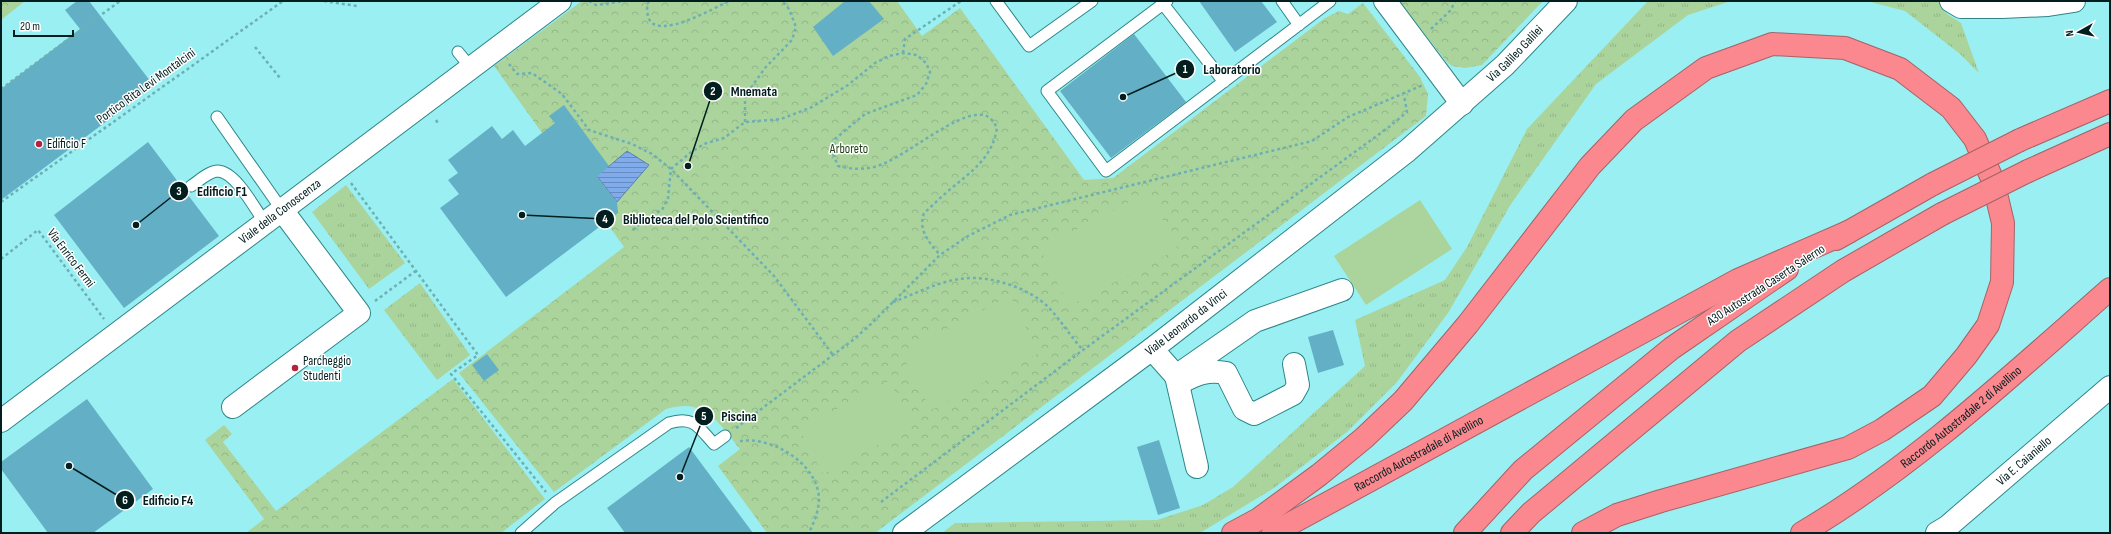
<svg xmlns="http://www.w3.org/2000/svg" width="2111" height="534" font-family="'Sofia Sans Condensed',sans-serif">
	<defs>
		<pattern id="grass-tufts" width="24" height="20" patternUnits="userSpaceOnUse"><rect width="24" height="20" fill="#abd49d"/><path d="M3 7l-1-3M5 7V3M7 7l1-3M15 17l-1-3M17 17v-4M19 17l1-3" fill="none" stroke="#92b687"/></pattern>
		<pattern id="park-crowns" width="20" height="18" patternUnits="userSpaceOnUse"><rect width="20" height="18" fill="#abd49d"/><path d="M2 6a3 3 0 1 1 6 0M12 15a3 3 0 1 1 6 0" fill="none" stroke="#92b687"/></pattern>
		<pattern id="water-rules" width="6" height="5" patternUnits="userSpaceOnUse"><rect width="6" height="5" fill="#80acec"/><path d="M0 2.5h6" fill="none" stroke="#678bbf"/></pattern>
	</defs>
	<rect width="100%" height="100%" fill="#9aeff2"/>
	<path fill="url(#grass-tufts)" d="M1648 1H1731L1688 15 1596 84 1511 204 1448 313 1397 382 1347 432 1274 488 1200 533H942L955 523 1157 520 1203 505 1233 487 1365 366 1355 320 1445 280 1467 247 1527 129Z
		M1867 1H1939C1941 12 1952 17 1961 23L1979 73 1960 54 1905 11Z
		M346 185 405 263 369 289 312 212Z
		M420 283 470 355 437 380 384 310Z"/>
	<path fill="url(#park-crowns)" d="M1 1H25L1 20Z
		M582 1H897L922 36 960 8 1084 180 1113 178 1325 18 1339 11 1348 14 1363 3 1420 77 1428 94 1426 116 875 533H767L718 466 740 449C718 422 705 397 666 409L554 492 459 373 624 247 494 66Z
		M1399 1H1543L1482 65 1465 68 1452 66 1446 61Z
		M453 379 545 499 501 533H246L264 519 205 440 224 425 232 434 223 442 276 511Z"/>
	<path fill="#abd49d" d="M1148 192 1178 249 1069 306 1040 249Z
		M1420 200 1452 249 1366 305 1334 256Z
		M1010 296 1039 353 931 410 901 353Z
		M889 381 913 426 823 474 799 429Z"/>
	<path fill="url(#water-rules)" stroke="#5a81ae" d="M563 107 608 167 627 151 649 165 617 202 551 117Z"/>
	<path fill="#63b0c6" d="M77 1H89L154 86 1 200V89L80 29 65 10Z
		M845 1H869L884 19 833 56 813 27Z
		M1199 1H1261L1277 22 1235 52Z
		M1134 34 1186 102 1111 158 1060 91Z
		M564 105 609 166 597 177 617 202 618 213 506 297 440 208 459 194 448 180 458 173 448 160 492 126 502 139 513 130 525 146 555 123 549 116Z
		M148 142 219 236 124 308 54 215Z
		M1333 330 1344 365 1318 373 1308 337Z
		M487 354 499 370 484 381 472 365Z
		M87 399 153 489 93 533H48L1 469V462Z
		M1159 440 1180 508 1158 515 1137 447Z
		M689 447 753 533H625L607 508Z"/>
	<g fill="none" stroke-linecap="round" stroke-linejoin="round">
		<defs>
			<path id="lane" d="M996 1 1029 46 1092 1
				M1167 1 1047 91 1106 171 1330 1
				M1282 1 1299 25
				M1163 4 1224 82
				M458 52 471 68
				M217 117 282 210
				M191 186C199 181 209 171 218 171 236 172 255 209 265 223
				M521 533 555 503 669 423C694 415 699 428 714 444L725 436"/>
			<g id="street">
				<path d="M1385 1 1462 104"/>
				<path d="M1951 1 1961 7H2002L2048 5 2074 1"/>
				<path d="M1152 349 1176 376 1255 321 1342 290"/>
				<path d="M1176 376 1197 467"/>
				<path d="M1181 382C1197 374 1208 369 1226 373L1244 409 1254 414 1293 394 1298 385 1294 364"/>
				<path d="M233 407 359 313 282 210"/>
				<path id="s1" d="M1 421 560 1"/>
				<path id="s2" d="M1937 533 1947 527 2110 387"/>
			</g>
			<g id="secondary">
				<path id="s3" d="M904 533 1152 349 1407 151 1505 65 1566 1"/>
			</g>
			<g id="highway">
				<path d="M2020 140 2110 101"/>
				<path d="M2028 171 2110 134"/>
				<path d="M1836 239 1933 184"/>
				<path d="M1233 533 1259 519 1319 475 1364 438 1403 401 1468 324 1590 166 1634 120 1706 68 1772 44 1845 48 1900 69 1951 108 1975 139 1993 181 2003 223 2002 282 1988 325 1966 356 1932 396 1882 430 1848 448 1661 501 1617 515 1583 533"/>
				<path id="s4" d="M1273 533 1738 280 1848 232"/>
				<path d="M1465 533 1523 470 1672 348 1787 269"/>
				<path d="M1512 533 1531 513 1738 341 1843 271 1942 214"/>
				<path id="s5" d="M1802 533C1915 466 2012 375 2110 289"/>
			</g>
		</defs>
		<use href="#lane" stroke="#2d878a" stroke-width="13"/>
		<use href="#street" stroke="#2d878a" stroke-width="24"/>
		<use href="#secondary" stroke="#2d878a" stroke-width="24"/>
		<use href="#highway" stroke="#a46367" stroke-width="24"/>
		<path stroke="#6db0b3" stroke-width="2.5" stroke-dasharray="3 3" stroke-linecap="butt" d="M324 1 357 6
			M589 1 596 5 625 1
			M649 1C646 6 647 14 649 19 659 40 714 8 729 1
			M1431 29 1451 10 1455 1
			M255 47 280 78
			M903 53 905 39 961 1
			M509 64 517 74 532 73 562 94 589 130 632 144 652 154 671 169 774 276 833 355
			M1 89 120 1
			M436 120 439 125
			M745 122V96L765 68 792 40 796 27 789 9 782 1
			M351 183 478 355 451 374 546 492
			M1 202 283 1
			M633 230 649 216 662 210 668 198 671 169 690 153 704 144 724 138 745 122 781 119 812 107 848 85 875 63 889 56 903 53 917 55 926 63 930 72 926 84 917 95 865 114 835 139 833 154 838 166C851 169 861 170 874 167 905 159 956 110 984 115 991 117 993 122 997 127 993 159 969 173 947 192 939 199 932 206 924 213 918 231 929 242 940 255
			M1 259 38 230 104 319
			M375 301 417 270
			M893 302C915 294 937 282 960 279 988 274 1031 288 1050 309 1062 322 1071 337 1083 350
			M736 428 853 340 871 324 940 255 968 236 1010 215 1312 141 1348 117 1423 85
			M740 441C772 436 817 463 819 498 819 511 814 522 809 533
			M881 502 1083 350 1389 127 1407 112 1404 95"/>
		<use href="#lane" stroke="#fff" stroke-width="11"/>
		<use href="#street" stroke="#fff" stroke-width="22"/>
		<use href="#secondary" stroke="#fff" stroke-width="22"/>
		<use href="#highway" stroke="#fa888e" stroke-width="22"/>
		<defs>
			<path id="highway-bridge" d="M1933 184 2020 140
				M1942 214 2028 171"/>
		</defs>
		<use href="#highway-bridge" stroke="#a46367" stroke-width="24" stroke-linecap="butt"/>
		<use href="#highway-bridge" stroke="#fa888e" stroke-width="22"/>
	</g>
	<g fill="#b4223c" stroke="#fff" stroke-width="1.5">
		<circle cx="39" cy="144" r="4"/>
		<circle cx="295" cy="368" r="4"/>
	</g>
	<g text-anchor="middle" dominant-baseline="central" stroke-width="3" stroke-linejoin="round" paint-order="stroke">
		<g font-size="13" fill="#031e1f" stroke="#fff">
			<text stroke="none"><textPath href="#s3" startOffset="777">Via Galileo Galilei</textPath></text>
			<text transform="translate(146 86) rotate(-36)">Portico Rita Levi Montalcini</text>
			<text stroke="none"><textPath href="#s1" startOffset="349">Viale della Conoscenza</textPath></text>
			<text transform="translate(71 258) rotate(53)">Via Enrico Fermi</text>
			<text transform="translate(1766 285) rotate(-33)">A30 Autostrada Caserta Salerno</text>
			<text stroke="none"><textPath href="#s3" startOffset="352">Viale Leonardo da Vinci</textPath></text>
			<text stroke="none"><textPath href="#s5" startOffset="197">Raccordo Autostradale 2 di Avellino</textPath></text>
			<text stroke="none"><textPath href="#s4" startOffset="166">Raccordo Autostradale di Avellino</textPath></text>
			<text stroke="none"><textPath href="#s2" startOffset="113">Via E. Caianiello</textPath></text>
		</g>
		<g font-size="13" fill="#031e1f" stroke="#fff" text-anchor="start">
			<text x="47" y="144">Edificio F</text>
			<text x="303" y="361">Parcheggio<tspan x="303" dy="15">Studenti</tspan></text>
		</g>
		<g font-size="13" fill="#1d3d10" stroke="#fff">
			<text x="849" y="149">Arboreto</text>
		</g>
	</g>
	<path fill="none" stroke="#031e1f" stroke-width="1.5" d="M1123 97L1185 69M688 166L713 91M136 225L179 191M522 215L605 219M680 477L704 416M69 466L125 500"/>
	<g fill="#031e1f" stroke="#fff" stroke-width="1.5">
		<circle cx="1123" cy="97" r="4"/>
		<circle cx="688" cy="166" r="4"/>
		<circle cx="136" cy="225" r="4"/>
		<circle cx="522" cy="215" r="4"/>
		<circle cx="680" cy="477" r="4"/>
		<circle cx="69" cy="466" r="4"/>
		<circle cx="1185" cy="69" r="10"/>
		<circle cx="713" cy="91" r="10"/>
		<circle cx="179" cy="191" r="10"/>
		<circle cx="605" cy="219" r="10"/>
		<circle cx="704" cy="416" r="10"/>
		<circle cx="125" cy="500" r="10"/>
	</g>
	<g font-size="12" text-anchor="middle" font-weight="bold" fill="#fff">
		<text x="1185" y="73">1</text>
		<text x="713" y="95">2</text>
		<text x="179" y="195">3</text>
		<text x="605" y="223">4</text>
		<text x="704" y="420">5</text>
		<text x="125" y="504">6</text>
	</g>
	<g font-size="14" text-anchor="middle" font-weight="bold" fill="#031e1f" stroke="#fff" stroke-width="3" stroke-linejoin="round" paint-order="stroke">
		<text x="1232" y="74">Laboratorio</text>
		<text x="754" y="96">Mnemata</text>
		<text x="222" y="196">Edificio F1</text>
		<text x="696" y="224">Biblioteca del Polo Scientifico</text>
		<text x="739" y="421">Piscina</text>
		<text x="168" y="505">Edificio F4</text>
	</g>
	<rect width="2111" height="534" fill="none" stroke="#031e1f" stroke-width="4"/>
	<g transform="translate(2079 32) rotate(262)" stroke="#ffffff" stroke-width="3" paint-order="stroke">
	<path d="M0-3L7 15L0 10L-7 15Z" fill="#031e1f"/>
	<text y="-6" font-size="11" font-weight="bold" text-anchor="middle" fill="#031e1f">N</text>
	</g>
	<path d="M14 30v6h59v-6" fill="none" stroke="#031e1f" stroke-width="2"/>
	<text x="20" y="30" font-size="12" fill="#031e1f" stroke="#ffffff" stroke-width="3" paint-order="stroke">20 m</text>
</svg>
